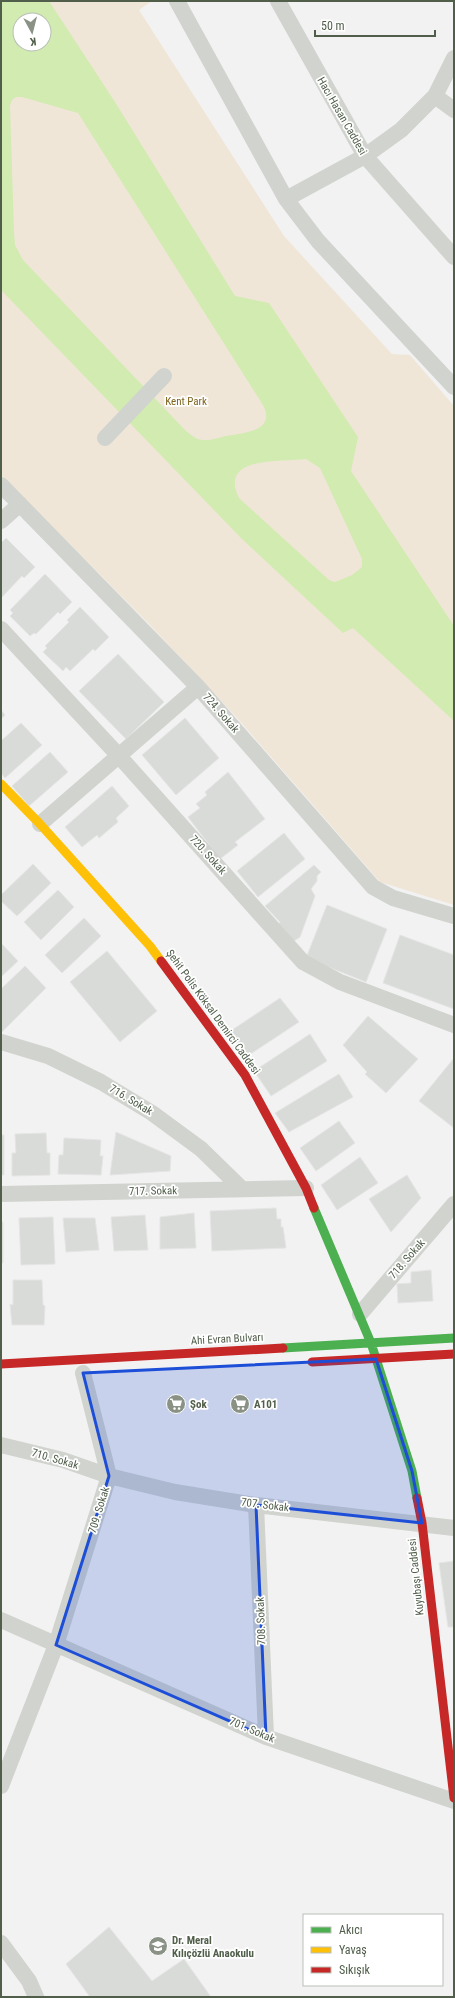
<svg xmlns="http://www.w3.org/2000/svg" width="455" height="1998" font-family="'Roboto Condensed',sans-serif">
	<rect width="100%" height="100%" fill="#f2f2f2"/>
	<path fill="#f0e6d8" fill-rule="evenodd" d="M1 1H152L139 10 284 236 392 354 410 355 454 406V905L380 882 237 718 147 622 1 475ZM20 20H44V44H20Z"/>
	<path fill="#d1ebb0" fill-rule="evenodd" d="M1 1H49L115 102 235 296 269 303 358 437 351 471 454 626V721L353 628 343 633 242 539 1 290ZM20 20H44V44H20ZM16 97H22L78 113 263 405C277 431 243 433 226 436 218 438 206 442 198 439 194 438 189 433 185 430L23 260 15 245 14 233 10 106 12 100ZM306 459 320 468 362 559V567L352 575 335 582 329 580 239 498C218 456 280 462 306 459Z"/>
	<path fill="#d9dbd8" stroke="#e4e5e4" d="M6 538 35 567 24 578 22 576 1 598V543Z
		M45 574 72 602 60 614 58 612 36 634 34 633 30 636 10 616 13 613 10 610Z
		M80 607 109 637 95 651 93 649 70 671 66 667 63 671 43 652 47 648 45 646 69 622 67 620Z
		M118 654 164 702 126 739 79 691Z
		M1 710 5 715 1 719Z
		M185 718 219 758 176 795 142 755Z
		M21 723 42 745 5 778 1 773V741Z
		M50 752 68 772 29 806 12 786Z
		M228 772 265 819 235 842 238 845 220 859 188 817 200 808 196 804 207 795 205 792Z
		M112 786 129 806 116 818 118 822 99 838 97 835 82 847 65 827Z
		M284 833 305 859 258 897 237 871Z
		M33 864 51 883 17 916 1 901V895Z
		M314 865 321 872 317 876V881L311 889 315 896 300 937 294 941 278 925 280 922 265 906Z
		M58 890 74 907 41 940 24 922Z
		M327 905 387 929 366 982 306 958Z
		M84 918 101 936 62 973 45 955Z
		M400 935 454 955V1009L383 983Z
		M1 943 18 961 1 977Z
		M107 951 157 1011 120 1042 70 982Z
		M25 966 46 988 1 1033V989Z
		M280 998 299 1022 246 1057 229 1032Z
		M368 1016 418 1059 386 1093 365 1074 367 1072 343 1045Z
		M310 1034 327 1061 271 1096 254 1071Z
		M454 1058V1128L419 1101Z
		M339 1074 353 1097 289 1132 275 1113Z
		M339 1121 355 1143 316 1171 300 1148Z
		M116 1132 171 1156 170 1171 110 1175Z
		M46 1133 47 1153H50V1175L12 1176V1153H16L15 1134Z
		M1 1135H4V1175H1Z
		M64 1138 101 1140 100 1156H103L101 1175 58 1174 59 1155H63Z
		M360 1157 378 1183 337 1210 321 1185Z
		M407 1175 421 1198 391 1232 369 1199Z
		M276 1208 277 1219H281V1227H283L286 1248 212 1251 210 1211Z
		M194 1213 196 1248 160 1249V1217Z
		M145 1215 148 1250 114 1251 111 1217Z
		M53 1217 55 1264 21 1265 19 1218Z
		M63 1218H95L99 1250 66 1252Z
		M1 1222H3V1263H1Z
		M431 1270 433 1301 398 1303 397 1284 411 1283V1272Z
		M13 1280H42L43 1305 45 1306 44 1325H12L10 1304 13 1305Z
		M454 1561V1627H448L439 1563Z
		M109 1927 152 1981 184 1959 211 1997H90L66 1964Z"/>
	<g fill="none" stroke-linecap="round" stroke-linejoin="round">
		<path stroke="#d0d3ce" stroke-width="16" d="M177 1 286 199 318 241 454 387
			M278 1 365 156 454 257
			M435 96 454 110
			M286 199 365 156 401 130 435 96 454 58
			M105 438 164 376
			M1 485 198 687 373 887 393 898 454 916
			M1 521 20 504
			M1 629 119 756 303 962 340 982 454 1025
			M40 824 198 687
			M1 1042 48 1056 101 1082 152 1113 201 1149 242 1189
			M1 1194 306 1188
			M360 1314 454 1204
			M1 1445 63 1460 109 1476 175 1492 256 1505 454 1528
			M256 1505 266 1737
			M1 1620 266 1737 454 1801
			M1 1786 56 1645 109 1476 83 1373
			M1 1943 29 1981 36 1997"/>
		<path stroke="#4caf50" stroke-width="9" d="M314 1208 371 1343 412 1471 417 1498
			M283 1348 454 1338"/>
		<path stroke="#ffc107" stroke-width="9" d="M1 784 40 824 150 946 161 961"/>
		<path stroke="#c62828" stroke-width="9" d="M161 961 245 1075 306 1188 314 1208
			M312 1362 454 1354
			M1 1364 283 1348
			M417 1498 422 1523 454 1798"/>
	</g>
	<path fill="#1d4ed8" fill-opacity="0.2" stroke="#1d4ed8" stroke-width="3" stroke-linejoin="round" d="M376 1359 412 1471 422 1523 256 1505 266 1737 56 1645 109 1476 83 1373Z"/>
	<defs>
		<symbol id="supermarket-disc" viewBox="-11 -11 22 22"><circle r="9.5" fill="#899285" stroke="#fff"/><path d="M-6-5.5h2.5l.6 2H6L4.5 2H-2.5L-4.4-4H-6ZM-1.5 3.2a1.3 1.3 0 1 0 .1 0ZM3 3.2a1.3 1.3 0 1 0 .1 0Z" fill="#fff"/></symbol>
		<symbol id="school-disc" viewBox="-11 -11 22 22"><circle r="9.5" fill="#899285" stroke="#fff"/><path d="M0-5L7-2L0 1L-7-2ZM-4 1L0 2.5L4 1V4Q0 6-4 4Z" fill="#fff"/></symbol>
	</defs>
	<g fill-rule="evenodd">
		<use href="#supermarket-disc" x="165" y="1393" width="22" height="22"/>
		<use href="#supermarket-disc" x="229" y="1393" width="22" height="22"/>
		<use href="#school-disc" x="147" y="1935" width="22" height="22"/>
	</g>
	<g text-anchor="middle" dominant-baseline="central" stroke-width="3.5" stroke-linejoin="round" paint-order="stroke">
		<g font-size="11" fill="#505e4a" stroke="#fff">
			<text transform="translate(342 116) rotate(60)">Hacı Hasan Caddesi</text>
			<text transform="translate(221 713) rotate(49)">724. Sokak</text>
			<text transform="translate(208 855) rotate(48)">720. Sokak</text>
			<text transform="translate(213 1012) rotate(54)">Şehit Polis Köksal Demirci Caddesi</text>
			<text transform="translate(131 1100) rotate(31)">716. Sokak</text>
			<text transform="translate(153 1191) rotate(-1)">717. Sokak</text>
			<text transform="translate(407 1259) rotate(-49)">718. Sokak</text>
			<text transform="translate(227 1339) rotate(-3)">Ahi Evran Bulvarı</text>
			<text transform="translate(55 1459) rotate(16)">710. Sokak</text>
			<text transform="translate(265 1505) rotate(7)">707. Sokak</text>
			<text transform="translate(99 1510) rotate(-73)">709. Sokak</text>
			<text transform="translate(416 1577) rotate(-96)">Kuyubaşı Caddesi</text>
			<text transform="translate(261 1621) rotate(-92)">708. Sokak</text>
			<text transform="translate(252 1730) rotate(23)">701. Sokak</text>
		</g>
		<g font-size="11" fill="#7d631d" stroke="#fff">
			<text x="186" y="401">Kent Park</text>
		</g>
		<g font-size="11" font-weight="bold" fill="#505e4a" stroke="#fff" text-anchor="start">
			<text x="190" y="1404">Şok</text>
			<text x="254" y="1404">A101</text>
			<text x="172" y="1940">Dr. Meral<tspan x="172" dy="13">Kılıçözlü Anaokulu</tspan></text>
		</g>
	</g>
	<rect width="455" height="1998" fill="none" stroke="#505e4a" stroke-width="4"/>
	<rect x="303" y="1914" width="140" height="72" fill="#ffffff" stroke="#b9bfb7"/>
	<rect x="311" y="1927" width="20" height="6" fill="#4caf50" stroke="#b9bfb7"/>
	<text x="339" y="1934" font-size="12" fill="#505e4a">Akıcı</text>
	<rect x="311" y="1947" width="20" height="6" fill="#ffc107" stroke="#b9bfb7"/>
	<text x="339" y="1954" font-size="12" fill="#505e4a">Yavaş</text>
	<rect x="311" y="1967" width="20" height="6" fill="#c62828" stroke="#b9bfb7"/>
	<text x="339" y="1974" font-size="12" fill="#505e4a">Sıkışık</text>
	<g transform="translate(32 32) rotate(173)"><circle r="19" fill="#ffffff" stroke="#b9bfb7"/>
	<path d="M0-3L7 15L0 10L-7 15Z" fill="#899285"/>
	<text y="-6" font-size="11" font-weight="bold" text-anchor="middle" fill="#505e4a">K</text>
	</g>
	<path d="M315 30v6h120v-6" fill="none" stroke="#505e4a" stroke-width="2"/>
	<text x="321" y="30" font-size="12" fill="#505e4a" stroke="#ffffff" stroke-width="3" paint-order="stroke">50 m</text>
</svg>
